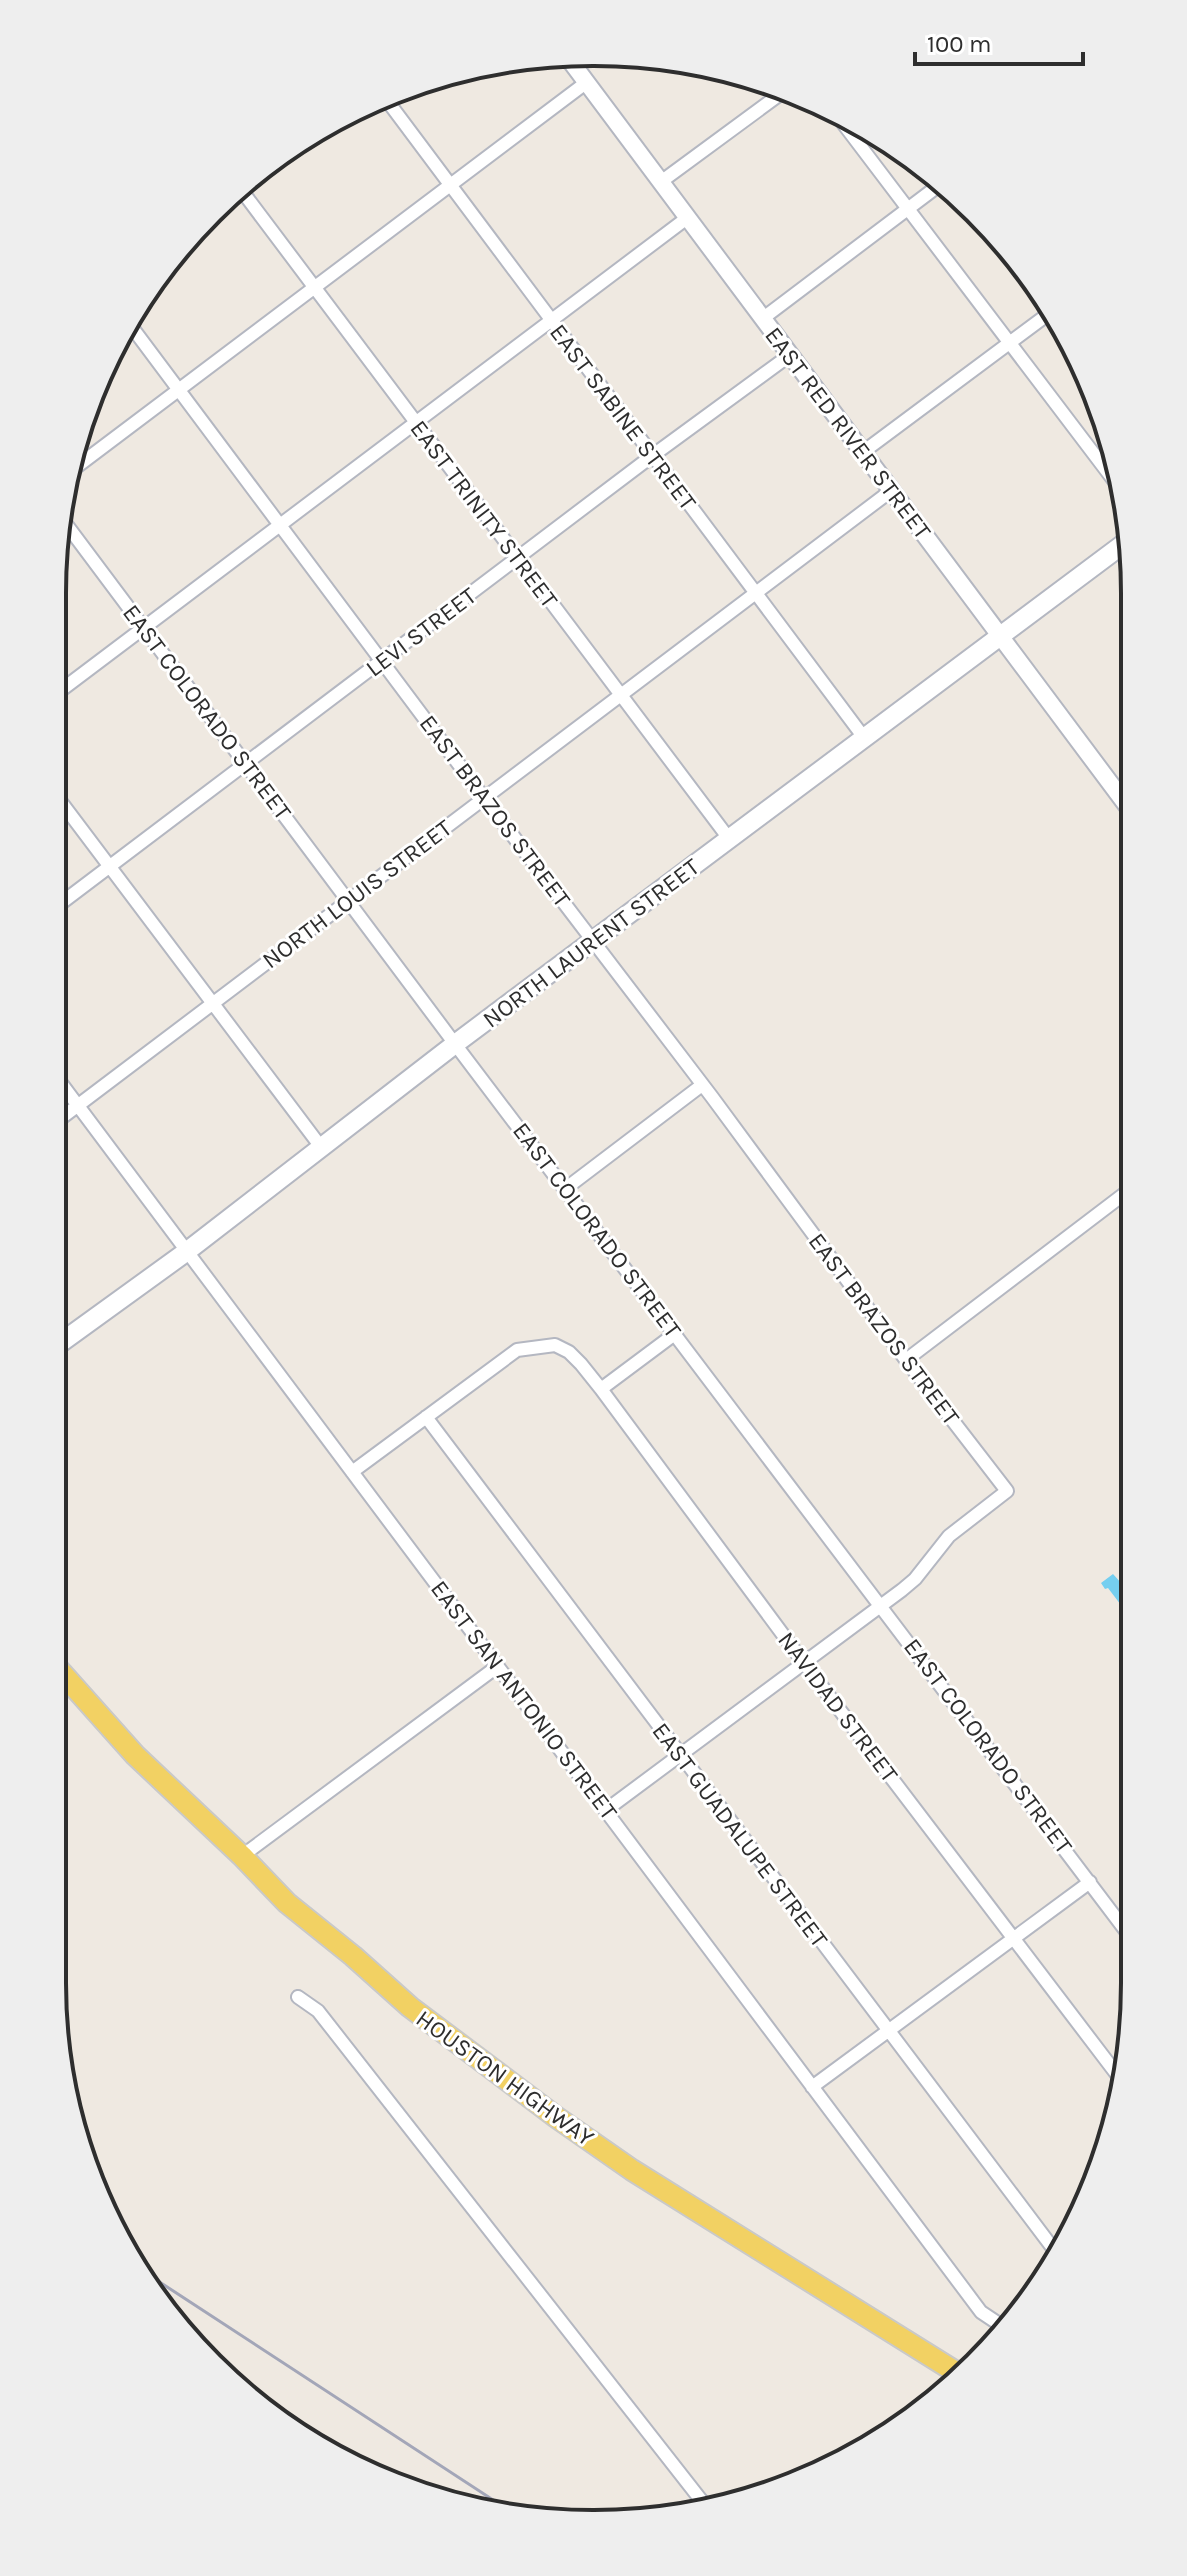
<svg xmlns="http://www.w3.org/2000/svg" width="1187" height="2576" font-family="Karla,sans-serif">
	<rect width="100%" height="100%" fill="#efe9e1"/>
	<path fill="#75cff0" d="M1134 1571V1592L1129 1595 1134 1601V1607L1127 1613 1108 1588 1105 1589 1101 1583 1113 1574 1122 1584Z"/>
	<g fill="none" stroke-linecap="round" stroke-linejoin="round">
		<defs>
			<path id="minor" d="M383 95 865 739
				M836 114 1122 491
				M662 181 787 89
				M239 187 730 840
				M762 319 942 183
				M128 322 484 798 712 1097 906 1360 1007 1491 949 1536 915 1579 902 1590 606 1810
				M863 452 1051 312
				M67 474 587 82
				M60 516 455 1044 1135 1943
				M52 697 687 218
				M52 790 321 1147
				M52 910 652 456 790 355
				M52 1071 981 2312 999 2324
				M52 1125 892 490
				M565 1189 702 1085
				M906 1360 1132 1188
				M601 1389 676 1333
				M426 1417 1055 2251
				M352 1472 517 1350 555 1345 569 1352 581 1364 601 1389 804 1663 1125 2085
				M242 1856 498 1666
				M298 1997 318 2011 708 2509
				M812 2087 1090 1882"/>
			<path id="tertiary" d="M566 55 1131 811"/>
			<path id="secondary" d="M52 1349 186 1252 455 1044 1130 539"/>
			<path id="primary" d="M52 1662 135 1755 242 1856 287 1903 353 1956 410 2007 556 2117 632 2170 959 2374"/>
		</defs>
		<use href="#minor" stroke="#b4b7c1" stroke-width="16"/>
		<use href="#tertiary" stroke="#b4b7c1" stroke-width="20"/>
		<use href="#secondary" stroke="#b4b7c1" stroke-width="22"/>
		<use href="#primary" stroke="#c9c9c9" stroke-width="24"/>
		<use href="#minor" stroke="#fff" stroke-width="12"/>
		<use href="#tertiary" stroke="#fff" stroke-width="16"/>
		<use href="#secondary" stroke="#fff" stroke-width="18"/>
		<use href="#primary" stroke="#f2d163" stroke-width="20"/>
		<path stroke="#a3a6b8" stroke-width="3" d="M132 2264 516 2515"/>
	</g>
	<g text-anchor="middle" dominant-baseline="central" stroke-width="6" stroke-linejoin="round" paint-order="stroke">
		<g font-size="24" fill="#2e2e2e" stroke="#fff">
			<text transform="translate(623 417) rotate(53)">EAST SABINE STREET</text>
			<text transform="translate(848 433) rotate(53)">EAST RED RIVER STREET</text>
			<text transform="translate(484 514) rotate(53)">EAST TRINITY STREET</text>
			<text transform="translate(421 632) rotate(-37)">LEVI STREET</text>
			<text transform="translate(207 712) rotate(53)">EAST COLORADO STREET</text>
			<text transform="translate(495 811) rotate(53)">EAST BRAZOS STREET</text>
			<text transform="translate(357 894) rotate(-37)">NORTH LOUIS STREET</text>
			<text transform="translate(591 943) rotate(-37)">NORTH LAURENT STREET</text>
			<text transform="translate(597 1230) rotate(53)">EAST COLORADO STREET</text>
			<text transform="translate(884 1329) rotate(53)">EAST BRAZOS STREET</text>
			<text transform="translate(524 1700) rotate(53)">EAST SAN ANTONIO STREET</text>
			<text transform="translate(838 1707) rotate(53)">NAVIDAD STREET</text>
			<text transform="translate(988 1746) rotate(53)">EAST COLORADO STREET</text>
			<text transform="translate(740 1835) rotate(53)">EAST GUADALUPE STREET</text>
			<text transform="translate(505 2078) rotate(36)">HOUSTON HIGHWAY</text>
		</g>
	</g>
	<path d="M0 0H1187V2576H0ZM593 66H594A527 527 0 0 1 1121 593V1983A527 527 0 0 1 594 2510H593A527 527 0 0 1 66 1983V593A527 527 0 0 1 593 66Z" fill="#eee" fill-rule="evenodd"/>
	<path fill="none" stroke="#2e2e2e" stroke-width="4" d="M593 66H594A527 527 0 0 1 1121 593V1983A527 527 0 0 1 594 2510H593A527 527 0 0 1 66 1983V593A527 527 0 0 1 593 66Z"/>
	<path d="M915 52v12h168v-12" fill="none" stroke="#2e2e2e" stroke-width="4"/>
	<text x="927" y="52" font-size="24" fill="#2e2e2e" stroke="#ffffff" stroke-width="6" paint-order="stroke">100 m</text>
</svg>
